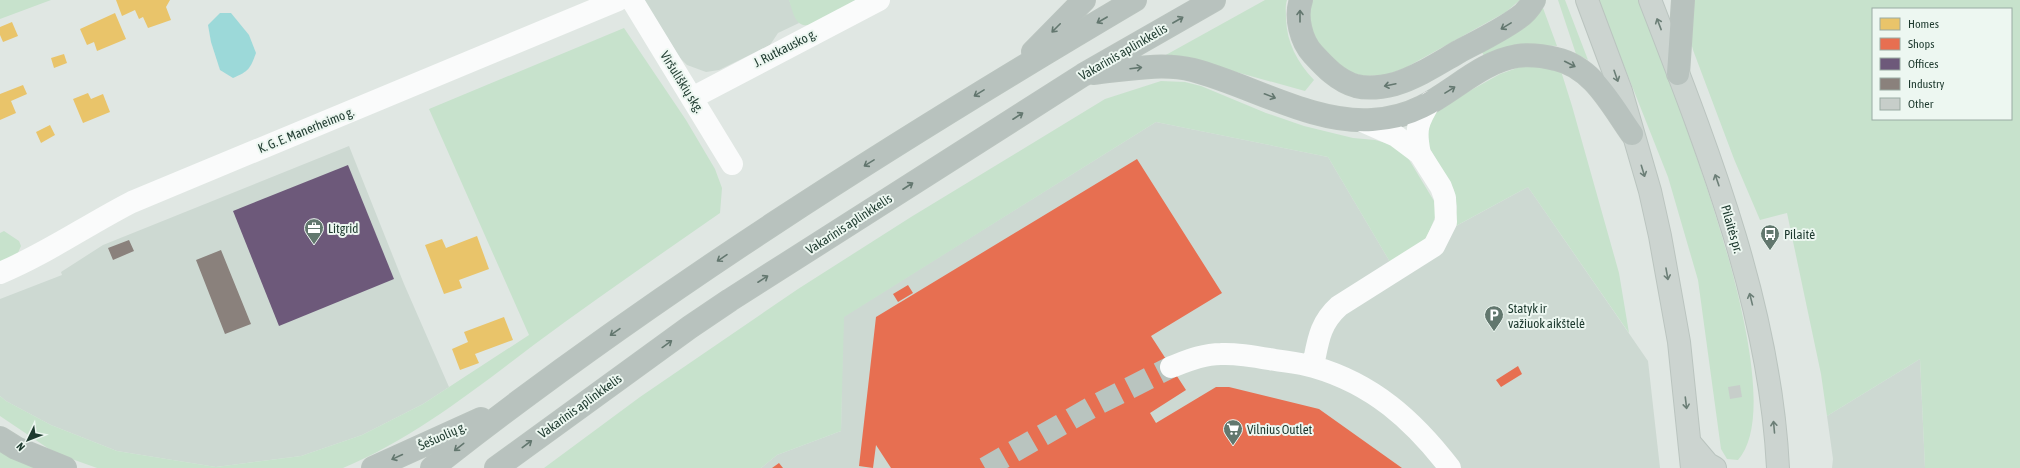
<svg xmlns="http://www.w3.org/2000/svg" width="2020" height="468" font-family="'Asap Condensed',sans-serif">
	<rect width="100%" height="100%" fill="#e0e7e3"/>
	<path fill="#cdd9d2" d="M644 0H789L799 23 778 33 770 45 719 70 706 72 687 65 680 58Z
		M1156 122 1328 157 1390 262 1528 187 1648 361 1660 468H761L777 455 841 431 843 317Z
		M349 146 404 284 449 387 423 404 362 435 301 456 216 467 117 451 51 425 6 401 0 396V299L62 275 61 272 103 245Z
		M1920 359 1925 468H1832L1833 459 1827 416Z"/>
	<path fill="#c7e2cc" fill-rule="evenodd" d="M0 0H51L0 19Z
		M789 0H857L810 25C795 28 793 12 789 0Z
		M1265 0H1287C1285 6 1286 12 1286 19 1287 43 1297 62 1314 80L1305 91 1200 62 1164 56Z
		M1311 0H1520L1506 12 1405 68 1385 75 1365 76 1348 72 1319 48 1310 29 1309 9Z
		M1558 0H1565L1588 60 1576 54Z
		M1598 0H1639C1668 81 1798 393 1738 460L1727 459 1721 449 1698 280 1668 177Z
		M1693 0H2020V468H1925L1920 359 1827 416 1821 374 1787 213 1760 220 1734 159 1693 50 1688 31ZM1873 9H2011V119H1873Z
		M1543 8 1557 46 1518 44 1484 56 1482 52 1524 28Z
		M624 28 686 120 715 169 722 188 720 213C658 256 596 299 535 344 474 390 414 438 343 468H97L55 453 0 416V396L6 401 51 425 117 451 216 467 301 456 362 435 423 404 529 335 429 109Z
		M1520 67H1540L1561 71 1572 106 1619 273 1629 333 1528 187 1454 227 1457 207 1454 190 1429 147 1426 124 1439 108 1500 74Z
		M1161 81 1185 82 1201 86 1266 113 1304 126 1353 138 1375 140 1393 145 1405 153 1434 201 1436 215 1427 237 1417 247 1390 262 1328 157 1156 122 844 317 841 431 777 455 761 468H544L640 397 798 289 911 217 1105 99Z
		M4 231 19 241 21 246 17 255 0 262V233Z
		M0 450 38 468H0Z"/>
	<path fill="#9cd9d9" d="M220 13H231L249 35 256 53C250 69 249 71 233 78L220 70 211 42 208 25Z"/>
	<path fill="#e9c46a" d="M116 0H170L166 7 171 20 148 28 143 17 139 19 135 10 122 16Z
		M115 13 126 39 97 51 94 42 87 45 80 29Z
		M12 22 18 36 3 42 0 35V27Z
		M64 54 67 63 54 68 51 58Z
		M23 85 27 94 11 101 16 113 0 120V94Z
		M88 93 91 99 103 94 110 112 83 123 73 99Z
		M50 125 55 135 41 143 36 132Z
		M477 236 489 269 459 280 462 288 444 294 425 245 442 239 446 248Z
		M504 317 513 340 475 354 479 363 460 370 452 349 468 342 464 332Z"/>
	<path fill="#e76f51" d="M1137 159 1222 293 1151 336 1186 390 1150 413 1156 423 1216 387H1229L1319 409 1402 468H891L876 445 873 468 859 466 876 317Z
		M908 285 913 293 898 302 893 294Z
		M1518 366 1522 374 1501 387 1496 380Z
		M779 463 783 468H772Z"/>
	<path fill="#6d597a" d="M348 165 394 279 279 326 233 211Z"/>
	<path fill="#8a817c" d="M129 240 134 251 113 260 108 248Z
		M221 250 251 324 225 334 196 260Z"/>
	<path fill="#c7ceca" d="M1740 385 1742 397 1730 399 1728 387Z"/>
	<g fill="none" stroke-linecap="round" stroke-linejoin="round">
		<path stroke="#b9c4bf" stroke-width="22" stroke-dasharray="22 11" stroke-linecap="butt" d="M985 468 1094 406 1171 367"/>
		<defs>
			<path id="major" d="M1587 0 1621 91 1650 191 1660 236 1679 342 1692 468
				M1650 0C1708 150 1770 306 1778 468
				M1691 444 1708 464 1715 468"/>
			<path id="highway" d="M1301 0C1295 17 1301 41 1313 54 1325 67 1338 81 1356 86 1368 89 1383 87 1395 84 1418 77 1439 63 1460 51 1479 41 1500 31 1518 18 1524 14 1530 7 1534 0
				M1033 52 1084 0
				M1093 73C1125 70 1161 62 1193 70 1250 85 1313 124 1372 120 1390 119 1406 115 1422 107 1454 91 1481 62 1517 56 1530 54 1544 56 1556 59 1593 67 1612 106 1632 134
				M1678 74 1683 0
				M0 438 16 448 65 468
				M373 468 481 419
				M432 468C653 294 893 143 1135 0
				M496 468 690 327 730 300 1083 75 1214 0"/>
		</defs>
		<use href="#major" stroke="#bac4bf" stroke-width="24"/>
		<use href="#highway" stroke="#bac4bf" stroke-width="24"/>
		<path stroke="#fafbfb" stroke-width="22" d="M632 0 732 164
			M692 98 879 0
			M1420 154C1415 130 1417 123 1430 102
			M0 273C46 254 87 225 132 202L618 0
			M1313 366C1318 342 1319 324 1339 306L1434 246 1446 222 1445 198 1441 187 1420 154 1396 136 1362 121
			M1171 367C1187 361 1203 354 1221 354 1238 353 1258 357 1275 360 1288 362 1301 363 1314 367 1373 384 1413 420 1450 468"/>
		<use href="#major" stroke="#ccd4d0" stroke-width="22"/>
		<use href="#highway" stroke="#b8c2be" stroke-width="22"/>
	</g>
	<defs><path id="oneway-shaft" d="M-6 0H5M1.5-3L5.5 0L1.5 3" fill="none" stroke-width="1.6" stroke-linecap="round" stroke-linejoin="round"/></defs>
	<g stroke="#63776f">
		<use href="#oneway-shaft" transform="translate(1300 16) rotate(-90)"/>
		<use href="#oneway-shaft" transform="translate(1102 20) rotate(150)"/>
		<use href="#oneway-shaft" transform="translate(1178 20) rotate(-30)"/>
		<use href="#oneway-shaft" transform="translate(1506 26) rotate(149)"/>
		<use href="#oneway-shaft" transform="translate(1056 28) rotate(135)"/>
		<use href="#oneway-shaft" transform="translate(1570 64) rotate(27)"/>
		<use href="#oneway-shaft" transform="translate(1136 68) rotate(-7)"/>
		<use href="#oneway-shaft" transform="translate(1390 85) rotate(168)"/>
		<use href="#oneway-shaft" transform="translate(1450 90) rotate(-32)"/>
		<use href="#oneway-shaft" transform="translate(979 93) rotate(148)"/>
		<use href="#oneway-shaft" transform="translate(1270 96) rotate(21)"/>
		<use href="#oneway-shaft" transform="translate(1018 116) rotate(-33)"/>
		<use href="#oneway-shaft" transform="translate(869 163) rotate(148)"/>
		<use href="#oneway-shaft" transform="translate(908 186) rotate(-33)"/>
		<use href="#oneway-shaft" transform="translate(722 258) rotate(146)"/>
		<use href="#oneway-shaft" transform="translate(763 279) rotate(-33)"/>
		<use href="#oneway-shaft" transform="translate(615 332) rotate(145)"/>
		<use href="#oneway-shaft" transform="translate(667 344) rotate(-36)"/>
		<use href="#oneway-shaft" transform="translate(527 444) rotate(-37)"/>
		<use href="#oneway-shaft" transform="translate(459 447) rotate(142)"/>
		<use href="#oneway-shaft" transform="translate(397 457) rotate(155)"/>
	</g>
	<g stroke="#6c7f77">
		<use href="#oneway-shaft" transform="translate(1659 24) rotate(-111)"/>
		<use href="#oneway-shaft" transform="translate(1616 76) rotate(71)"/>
		<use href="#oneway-shaft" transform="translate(1643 171) rotate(73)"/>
		<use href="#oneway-shaft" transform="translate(1717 180) rotate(-109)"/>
		<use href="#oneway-shaft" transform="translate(1667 274) rotate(80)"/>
		<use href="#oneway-shaft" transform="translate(1751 299) rotate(-104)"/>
		<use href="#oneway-shaft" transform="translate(1686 403) rotate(83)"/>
		<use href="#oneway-shaft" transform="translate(1774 427) rotate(-95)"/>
	</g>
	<defs>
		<symbol id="office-pin" viewBox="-11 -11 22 30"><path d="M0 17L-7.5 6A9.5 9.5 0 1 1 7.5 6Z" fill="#62776e" stroke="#edf7f1"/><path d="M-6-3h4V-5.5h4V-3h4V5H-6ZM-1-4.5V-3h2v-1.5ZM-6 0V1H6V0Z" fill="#fff"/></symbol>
		<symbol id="bus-pin" viewBox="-11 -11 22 30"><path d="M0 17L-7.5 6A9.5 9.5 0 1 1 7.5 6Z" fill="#62776e" stroke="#edf7f1"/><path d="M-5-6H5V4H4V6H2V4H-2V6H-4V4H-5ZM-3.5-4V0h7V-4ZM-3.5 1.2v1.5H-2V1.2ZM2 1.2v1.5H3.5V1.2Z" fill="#fff"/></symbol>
		<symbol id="parking-pin" viewBox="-11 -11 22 30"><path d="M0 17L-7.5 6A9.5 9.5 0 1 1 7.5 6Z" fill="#62776e" stroke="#edf7f1"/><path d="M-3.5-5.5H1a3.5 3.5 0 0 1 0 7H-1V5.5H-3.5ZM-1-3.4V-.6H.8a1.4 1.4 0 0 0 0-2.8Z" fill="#fff"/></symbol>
		<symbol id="supermarket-pin" viewBox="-11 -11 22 30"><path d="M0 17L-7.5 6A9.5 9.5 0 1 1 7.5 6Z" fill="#62776e" stroke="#edf7f1"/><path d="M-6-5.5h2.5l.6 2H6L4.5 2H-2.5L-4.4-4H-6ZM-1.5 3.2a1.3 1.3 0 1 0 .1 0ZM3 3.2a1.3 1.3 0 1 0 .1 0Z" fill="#fff"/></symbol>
	</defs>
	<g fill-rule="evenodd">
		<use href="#office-pin" x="303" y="217" width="22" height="30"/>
		<use href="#bus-pin" x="1759" y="223" width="22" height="30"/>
		<use href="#parking-pin" x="1483" y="304" width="22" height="30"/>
		<use href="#supermarket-pin" x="1222" y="418" width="22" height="30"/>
	</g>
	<g text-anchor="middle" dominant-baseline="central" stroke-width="4" stroke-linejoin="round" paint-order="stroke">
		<g font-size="13" fill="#1e3a2f" stroke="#edf7f1">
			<text transform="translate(785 48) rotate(-27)">J. Rutkausko g.</text>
			<text transform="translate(1123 52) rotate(-30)">Vakarinis aplinkkelis</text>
			<text transform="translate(682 82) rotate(58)">Viršuliškių skg.</text>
			<text transform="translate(306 130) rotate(-22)">K. G. E. Manerheimo g.</text>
			<text transform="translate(849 224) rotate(-33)">Vakarinis aplinkkelis</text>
			<text transform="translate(1732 229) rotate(74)">Pilaitės pr.</text>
			<text transform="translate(580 406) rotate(-36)">Vakarinis aplinkkelis</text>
			<text transform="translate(442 436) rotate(-24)">Šešuolių g.</text>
		</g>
		<g font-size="13" fill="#1e3a2f" stroke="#edf7f1" text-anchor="start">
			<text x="328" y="228">Litgrid</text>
			<text x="1784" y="234">Pilaitė</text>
			<text x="1508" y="308">Statyk ir<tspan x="1508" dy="15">važiuok aikštelė</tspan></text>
			<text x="1247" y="429">Vilnius Outlet</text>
		</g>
	</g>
	<rect x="1872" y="8" width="140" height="112" fill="#edf7f1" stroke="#9aaba3"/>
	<rect x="1880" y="18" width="20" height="12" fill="#e9c46a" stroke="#9aaba3"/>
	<text x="1908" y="28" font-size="12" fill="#1e3a2f">Homes</text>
	<rect x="1880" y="38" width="20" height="12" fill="#e76f51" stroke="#9aaba3"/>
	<text x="1908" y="48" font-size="12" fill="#1e3a2f">Shops</text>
	<rect x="1880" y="58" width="20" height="12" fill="#6d597a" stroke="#9aaba3"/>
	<text x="1908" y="68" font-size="12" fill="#1e3a2f">Offices</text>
	<rect x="1880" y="78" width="20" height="12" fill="#8a817c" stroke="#9aaba3"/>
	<text x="1908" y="88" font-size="12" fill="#1e3a2f">Industry</text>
	<rect x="1880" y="98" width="20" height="12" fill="#c7ceca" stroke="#9aaba3"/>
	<text x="1908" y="108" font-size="12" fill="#1e3a2f">Other</text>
	<g transform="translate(28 440) rotate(227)" stroke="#edf7f1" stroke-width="3" paint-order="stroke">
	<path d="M0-3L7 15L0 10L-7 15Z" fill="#1e3a2f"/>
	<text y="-6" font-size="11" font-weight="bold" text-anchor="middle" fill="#1e3a2f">N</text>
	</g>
</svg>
